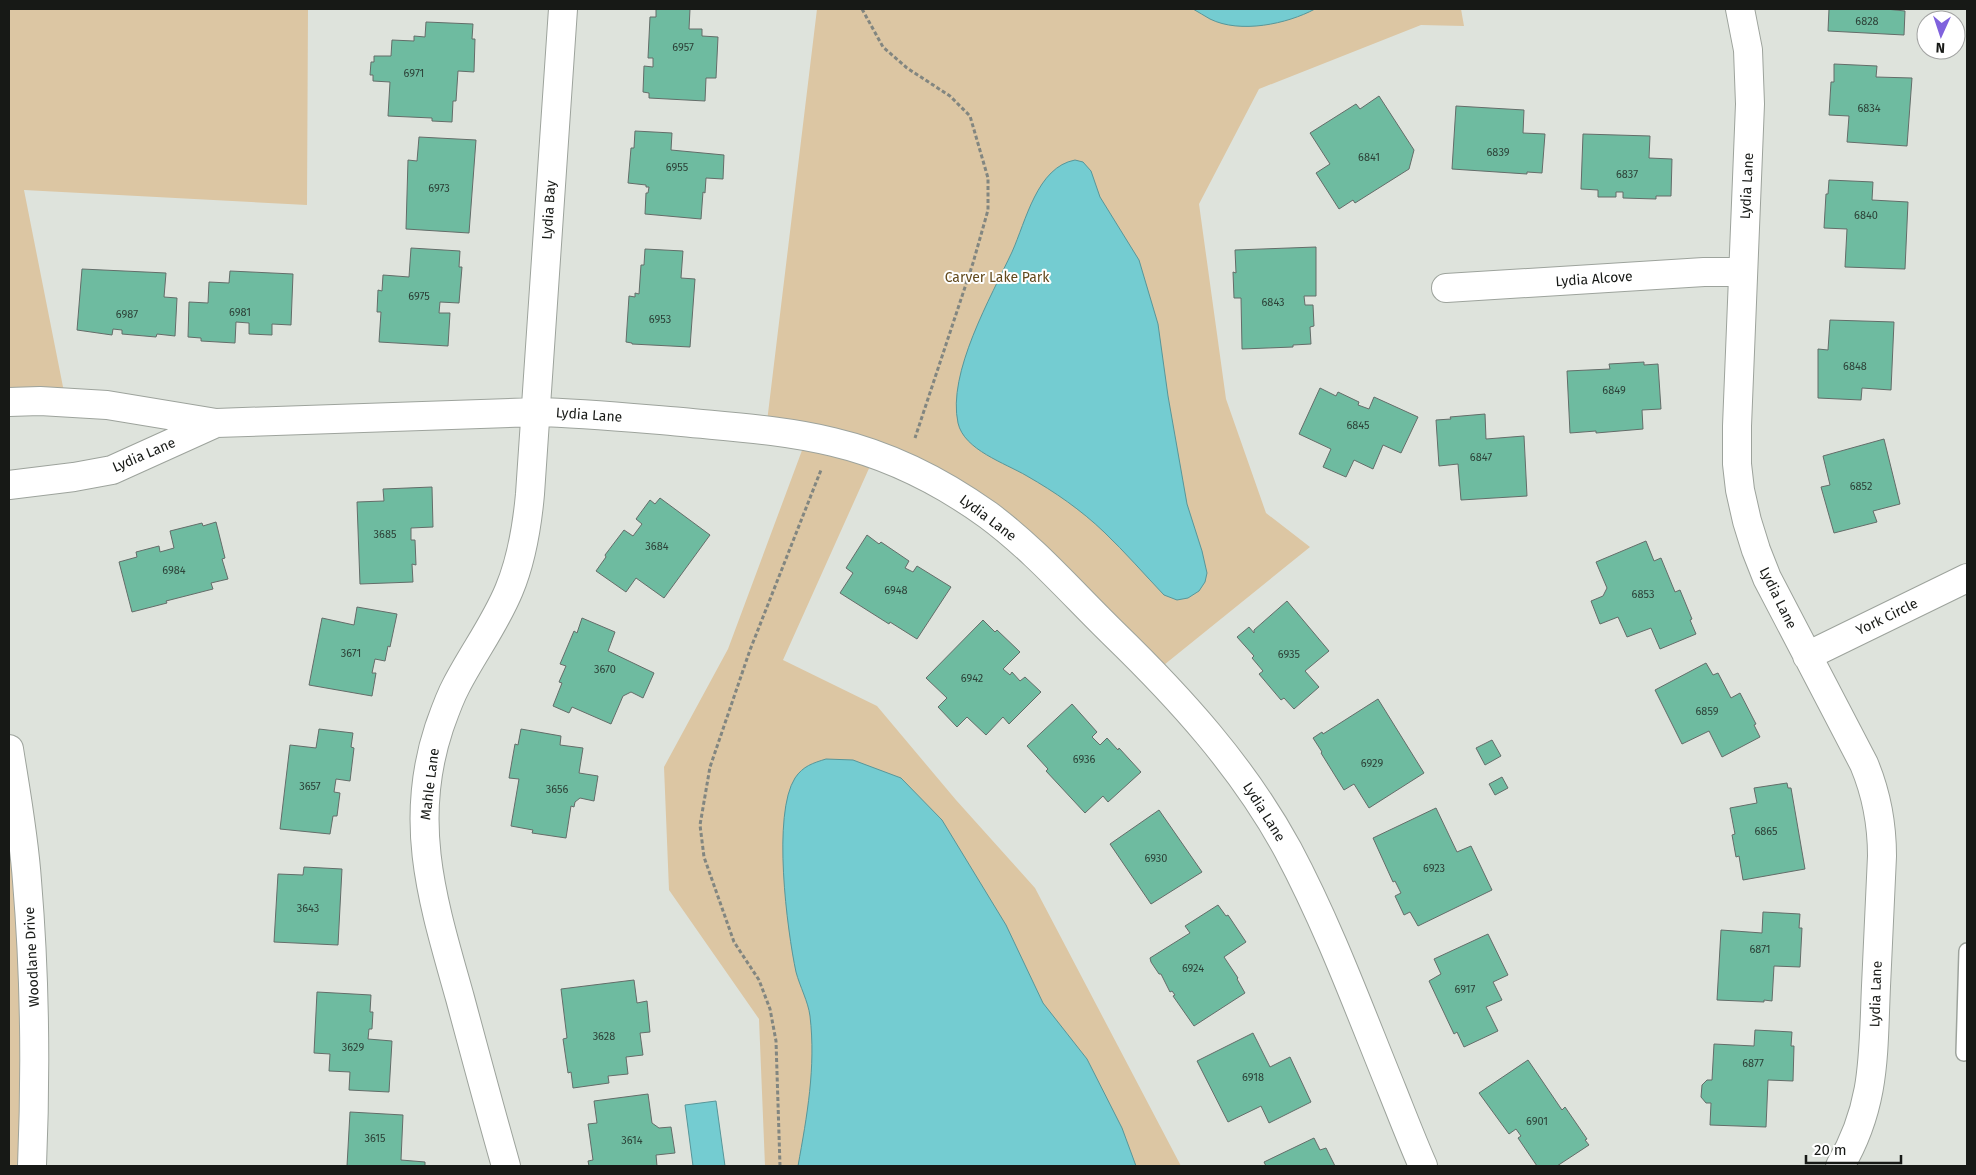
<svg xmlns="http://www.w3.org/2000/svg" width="1976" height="1175" font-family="'Fira Sans',sans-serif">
	<rect width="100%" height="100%" fill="#dee3dc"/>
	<path fill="#dcc6a3" d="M9 9H308L307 205 24 190 66 402H9Z
		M817 9H1461L1464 26 1421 25 1259 89 1199 204 1226 399 1266 513 1310 547 1154 673 1027 548 875 455 783 660 877 706 956 800 1035 888 1181 1166H765L759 1019 669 890 664 767 728 649 807 437 766 430Z
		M9 784 32 1166H9Z"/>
	<path fill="#74ccd1" stroke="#589699" d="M1193 9H1315C1287 24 1240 34 1210 19 1204 16 1199 12 1193 9Z
		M1075 160 1083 162 1091 171 1100 197 1139 260 1158 324 1168 396 1187 504 1202 551 1207 573 1205 582 1199 591 1188 598 1177 600 1164 595C1144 574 1125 552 1104 532 1081 510 1055 492 1027 476 1005 463 964 450 958 423 947 373 991 297 1012 252 1026 221 1037 167 1075 160Z
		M826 759 853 760 901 778 942 820 1006 925 1043 1003 1087 1059 1122 1128 1136 1166H798C807 1116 816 1067 810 1016 808 1001 800 987 796 972 787 930 772 814 795 778 803 766 813 763 826 759Z
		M716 1101 725 1166H693L685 1105Z"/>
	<path fill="#6ebba0" stroke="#646d69" d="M656 9H690L689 29H702V36L718 37 716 78H706L705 101 649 98V93L643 92 644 66 653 67V58H648L650 17H656Z
		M1829 9H1886L1905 11 1904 35 1828 31Z
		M426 22 473 24 472 39H475L474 72 458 71 456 101H453L452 122 432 121V118L388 116 390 82 373 81V75H370L371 62H374V56H391L392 40 414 41V36L425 37Z
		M1834 64 1877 66 1876 77 1912 78 1907 146 1847 142 1849 116 1829 115 1831 82H1834Z
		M1379 96 1414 150 1409 169 1355 203 1353 200 1339 209 1316 173 1330 164 1310 133 1356 104 1360 109Z
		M1456 106 1524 110 1523 133 1545 134 1542 173 1527 172V174L1452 169Z
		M635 131 672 133 671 150 724 155 723 179 706 178 705 193 703 192 701 219 645 214 646 193H648L649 187H646V185L628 183 631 148H634Z
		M1583 134 1650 136 1649 158 1672 159 1671 196H1656V199L1623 198V192H1616V197H1598V190L1581 189Z
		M419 137 476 140 469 233 406 229 408 160 417 161Z
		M1829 180 1873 182 1872 200 1908 202 1905 269 1845 267 1847 229 1824 228 1826 194H1828Z
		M1316 247V296H1304L1305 305H1313L1314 326 1310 327 1311 344 1293 345V347L1242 349 1241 298H1234L1233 272 1236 273 1235 250Z
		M411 248 460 251 459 267H462L459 303 440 302 439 313H450L448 346 379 342 381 312H377L378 290 382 291 383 275 409 277Z
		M645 249 683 251 681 278 695 279 690 347 632 344V343L626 342 629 296 635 297V293L639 294 641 265H644Z
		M82 269 166 273 164 297 177 298 175 336 157 334 156 337 122 334V330L113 329 112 335 77 330Z
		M230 271 293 274 291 325 272 324V335L249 334V323L236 322 235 343 201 341V338L188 337 189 302 208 303 209 282 229 283Z
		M1830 320 1894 322 1891 390 1862 388 1861 400 1818 398V349L1828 350Z
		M1644 362V365L1658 364 1661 409 1642 410 1643 429 1596 433V431L1570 433 1567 371 1610 369 1609 364Z
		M1320 388 1336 396 1338 392 1359 402 1358 405 1369 409 1374 397 1418 417 1401 453 1383 445 1373 469 1354 460 1346 477 1323 467 1331 449 1299 434Z
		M1485 414 1486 439 1524 436 1527 496 1461 500 1458 464 1439 466 1436 420 1451 419 1450 417Z
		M1884 439 1900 504 1873 511 1877 522 1834 533 1821 487 1830 485 1823 456Z
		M432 487 433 527 411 528V540H415L416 565 412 564 413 582 360 584 357 502 384 501 383 489Z
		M660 498 710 535 664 598 636 578 626 592 596 571 606 557 605 555 624 530 633 536 642 524 636 519 650 500 655 504Z
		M216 522 225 558 222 559 228 579 211 583 213 589 166 601 167 603 132 612 119 562 137 557 136 552 159 546 160 552 174 548 170 531 202 523 203 526Z
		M867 535 879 544 881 542 909 561 905 568 913 572 917 566 951 587 917 639 890 622 889 624 840 593 853 573 846 568Z
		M1646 541 1654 561 1661 558 1675 592 1680 590 1692 619 1690 620 1696 634 1660 649 1651 628 1627 637 1618 617 1600 624 1591 601 1603 596 1607 588 1596 562Z
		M1287 601 1329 651 1305 671 1319 687 1294 709 1284 698 1281 700 1259 674 1263 671 1252 658 1254 656 1237 637 1249 627 1254 633V630Z
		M357 607 397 614 390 647 388 646 385 661 375 659 372 673H376L372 696 309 685 322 618 354 625Z
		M582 618 615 632 608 651 654 673 643 698 631 692 623 696 611 724 572 707 569 713 553 706 562 683 559 682 566 666 560 664 574 631 577 633Z
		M983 620 995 632 997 630 1020 652 1003 669 1010 675 1012 672 1020 681 1025 677 1041 692 1009 724 1003 717 986 735 967 717 957 727 938 707 947 698 926 678Z
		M1706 663 1713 675 1718 673 1731 698 1740 693 1756 724 1754 725 1760 737 1722 757 1709 731 1682 744 1655 690Z
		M1378 699 1424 773 1369 808 1354 784 1344 790 1321 753 1322 752 1313 738 1322 732 1323 734Z
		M1072 704 1097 732 1092 737 1100 745 1107 738 1118 750 1119 748 1141 772 1108 802 1103 796 1085 813 1046 771 1048 769 1027 746Z
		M319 729 353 733 351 747 354 748 350 781 336 779 334 792 340 793 337 816H333L330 834 280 829 290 745 316 748Z
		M521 729 561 736 560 745 583 748 579 773 598 776 594 801 580 798 575 802 574 807 571 806 566 838 532 833 533 830 511 826 519 779 509 778 515 744 518 745Z
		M1492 740 1501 756 1485 765 1476 748Z
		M1502 777 1508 788 1495 795 1489 784Z
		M1787 783 1788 788H1791L1805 869 1743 880 1739 856 1736 857 1732 835 1735 834 1730 808 1757 803 1754 788Z
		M1436 808 1457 852 1471 846 1492 890 1418 926 1410 912 1404 915 1395 896 1401 893 1395 881 1393 882 1373 838Z
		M1159 810 1202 872 1151 904 1110 844Z
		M304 867 342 869 338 945 274 942 278 874 303 875Z
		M1218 905 1226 916 1228 915 1246 942 1224 957 1238 978 1237 979 1245 993 1194 1026 1173 996 1175 995 1172 991 1170 992 1161 974H1159L1151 962 1150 958 1190 933 1185 926Z
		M1763 912 1800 914 1799 928H1802L1800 967 1774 966 1772 1001 1764 1000V1002L1717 1000 1721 930 1762 933Z
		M1488 934 1508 975 1493 982 1502 1000 1486 1007 1498 1031 1464 1047 1457 1032 1454 1034 1429 981 1441 974 1434 959Z
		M634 980 637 1003 647 1001 650 1032 640 1033 643 1055 626 1057 628 1074 608 1076 609 1083 573 1088 571 1072 568 1073 563 1039 567 1038 561 989Z
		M317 992 371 995 370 1012H373L372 1029H369L368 1039 392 1041 389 1092 349 1090 350 1072 329 1071 330 1054 314 1053Z
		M1755 1030 1792 1032 1791 1046H1794L1793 1081 1768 1080 1766 1127 1710 1125 1711 1103H1706L1701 1097 1702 1085 1707 1080H1712L1714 1044 1754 1046Z
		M1253 1033 1270 1067 1290 1057 1311 1102 1269 1123 1261 1106 1228 1122 1197 1061Z
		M1528 1060 1562 1110 1565 1107 1587 1139 1585 1140 1589 1145 1557 1166H1537L1518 1138 1521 1136 1516 1129 1509 1134 1479 1093Z
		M648 1094 652 1123 659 1128 671 1127 675 1153 656 1155 657 1166H589L588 1161 593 1160 588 1124 597 1123 594 1101Z
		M350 1112 403 1115 401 1160 425 1162V1166H347Z
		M1314 1138 1320 1150 1326 1148 1335 1166H1266L1264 1162Z"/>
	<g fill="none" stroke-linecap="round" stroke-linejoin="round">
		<defs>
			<path id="service" d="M1964 1053 1967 951"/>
			<path id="minor" d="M1740 9 1748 50 1750 104 1737 426V464L1740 490 1747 521 1756 550 1767 578 1864 764C1877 795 1882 823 1882 856 1880 899 1878 942 1876 986 1873 1054 1876 1105 1840 1166
				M1446 288 1704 272H1742
				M9 402 40 401 107 405 216 423 536 412C585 413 633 418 682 422 732 427 784 430 833 442 888 455 942 482 988 515 1034 549 1072 593 1113 633 1180 698 1243 767 1288 850 1329 927 1359 1009 1392 1090 1402 1115 1412 1141 1423 1166
				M9 485 74 477 112 470 216 423
				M1807 656 1967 578
				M506 1166C490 1110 475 1054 460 998 434 905 407 825 439 728 444 714 449 699 456 686 473 653 495 624 509 590 522 559 527 527 530 494L563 9"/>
			<path id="tertiary" d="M9 749C16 793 24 837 27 881 35 976 36 1071 32 1166"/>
		</defs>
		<use href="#service" stroke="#9da39c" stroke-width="18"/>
		<use href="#minor" stroke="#9da39c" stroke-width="30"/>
		<use href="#tertiary" stroke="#9da39c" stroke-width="30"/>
		<path stroke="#828680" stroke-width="3" stroke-dasharray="4 2.5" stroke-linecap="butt" d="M862 9 883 47 907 68 950 96 970 116 988 178V210L973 263 915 438
			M780 1166 776 1041 770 1009 759 980 734 942 704 857 700 825 710 767 750 650 821 470"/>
		<use href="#service" stroke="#fff" stroke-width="15"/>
		<use href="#minor" stroke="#fff" stroke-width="28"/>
		<use href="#tertiary" stroke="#fff" stroke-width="28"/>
	</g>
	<g text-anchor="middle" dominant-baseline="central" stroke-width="4" stroke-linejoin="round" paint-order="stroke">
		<g font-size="11" fill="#2d4238">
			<text x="1867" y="21">6828</text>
			<text x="683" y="47">6957</text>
			<text x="414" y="73">6971</text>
			<text x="1869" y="108">6834</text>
			<text x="1498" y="152">6839</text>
			<text x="1369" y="157">6841</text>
			<text x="677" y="167">6955</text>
			<text x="1627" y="174">6837</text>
			<text x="439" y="188">6973</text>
			<text x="1866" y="215">6840</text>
			<text x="419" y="296">6975</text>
			<text x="1273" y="302">6843</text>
			<text x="240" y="312">6981</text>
			<text x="127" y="314">6987</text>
			<text x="660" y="319">6953</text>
			<text x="1855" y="366">6848</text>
			<text x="1614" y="390">6849</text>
			<text x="1358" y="425">6845</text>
			<text x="1481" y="457">6847</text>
			<text x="1861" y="486">6852</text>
			<text x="385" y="534">3685</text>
			<text x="657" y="546">3684</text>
			<text x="174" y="570">6984</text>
			<text x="896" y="590">6948</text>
			<text x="1643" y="594">6853</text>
			<text x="351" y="653">3671</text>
			<text x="1289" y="654">6935</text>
			<text x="605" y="669">3670</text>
			<text x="972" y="678">6942</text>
			<text x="1707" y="711">6859</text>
			<text x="1084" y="759">6936</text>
			<text x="1372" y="763">6929</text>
			<text x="310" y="786">3657</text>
			<text x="557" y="789">3656</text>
			<text x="1766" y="831">6865</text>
			<text x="1156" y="858">6930</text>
			<text x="1434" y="868">6923</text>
			<text x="308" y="908">3643</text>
			<text x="1760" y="949">6871</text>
			<text x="1193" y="968">6924</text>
			<text x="1465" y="989">6917</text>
			<text x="604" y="1036">3628</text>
			<text x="353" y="1047">3629</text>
			<text x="1753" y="1063">6877</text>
			<text x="1253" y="1077">6918</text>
			<text x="1537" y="1121">6901</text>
			<text x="375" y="1138">3615</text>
			<text x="632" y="1140">3614</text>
		</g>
		<g font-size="14" fill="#171916" stroke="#fff">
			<text transform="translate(1747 186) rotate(-87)">Lydia Lane</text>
			<text transform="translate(549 210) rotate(-86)">Lydia Bay</text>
			<text transform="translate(1594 279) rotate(-4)">Lydia Alcove</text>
			<text transform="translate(589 415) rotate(4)">Lydia Lane</text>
			<text transform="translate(144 455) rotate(-23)">Lydia Lane</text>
			<text transform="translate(988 518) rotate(37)">Lydia Lane</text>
			<text transform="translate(1778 598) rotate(64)">Lydia Lane</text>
			<text transform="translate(1887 617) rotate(-26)">York Circle</text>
			<text transform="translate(430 784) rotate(-83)">Mahle Lane</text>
			<text transform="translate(1264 812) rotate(58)">Lydia Lane</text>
			<text transform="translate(32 957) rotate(-93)">Woodlane Drive</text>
			<text transform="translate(1876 994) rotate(-88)">Lydia Lane</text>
		</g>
		<g font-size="14" fill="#634a1d" stroke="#fff">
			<text x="997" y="277">Carver Lake Park</text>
		</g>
	</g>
	<rect width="1976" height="1175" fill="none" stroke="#171916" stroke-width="20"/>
	<g transform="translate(1941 35) rotate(183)"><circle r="24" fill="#ffffff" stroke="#a2a3a2"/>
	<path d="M0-4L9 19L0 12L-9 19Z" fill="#7f62dd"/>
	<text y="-8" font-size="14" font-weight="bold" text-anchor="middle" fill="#171916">N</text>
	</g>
	<path d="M1806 1155v8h95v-8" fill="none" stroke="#171916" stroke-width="2.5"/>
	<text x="1814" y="1155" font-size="15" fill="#171916" stroke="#ffffff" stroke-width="4" paint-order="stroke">20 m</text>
</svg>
